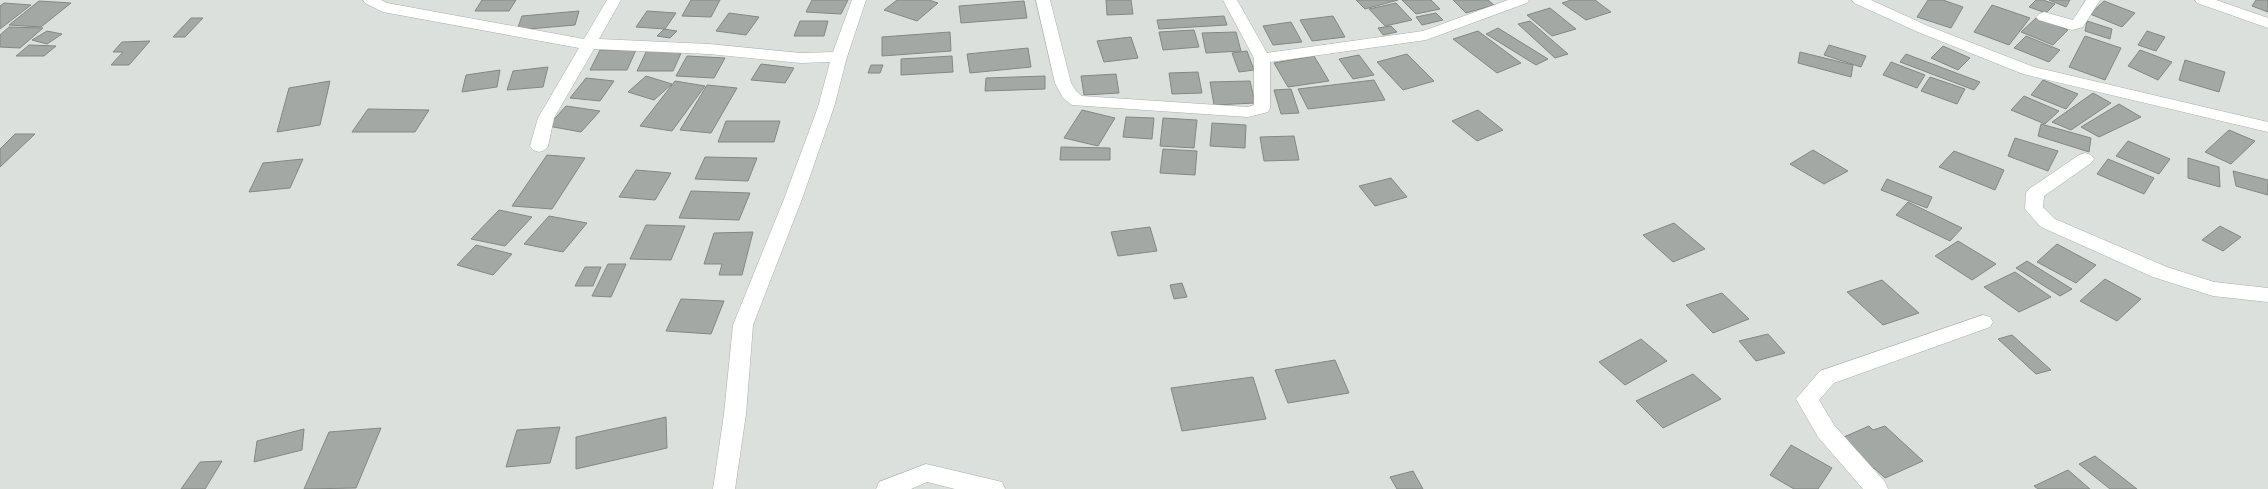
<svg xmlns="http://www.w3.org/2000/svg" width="2268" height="489" font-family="Inter,sans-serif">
	<rect width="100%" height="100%" fill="#dbe0dd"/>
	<path fill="#a3a8a5" stroke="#838885" d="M482 0H516L509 11H475Z
		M691 0H720L711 17 682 16Z
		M812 0H848L841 14 806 12Z
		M897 0H929L938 3 917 21 884 10Z
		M1106 0H1131L1133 14 1107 15Z
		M1356 0H1398L1365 9Z
		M1402 0H1431L1440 9 1416 14Z
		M1453 0H1488L1494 5 1466 13Z
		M1571 0H1595L1611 12 1586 20 1562 3Z
		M1928 0H1943L1963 7 1951 28 1917 17Z
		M2036 0H2043L2055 4 2046 13 2029 7Z
		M2049 0H2070L2066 7Z
		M2256 0H2268V12L2252 6Z
		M39 1 71 3 41 27 9 25Z
		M1024 1 1027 18 961 23 959 6Z
		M2104 1 2135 13 2122 27 2090 14Z
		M4 3 31 5 0 29V6Z
		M1396 3 1412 20 1385 26 1369 9Z
		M1992 5 2030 18 2009 45 1974 32Z
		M1550 8 1576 29 1552 36 1527 15Z
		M579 11 575 25 517 30 522 16Z
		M647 11 676 13 665 29 636 27Z
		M729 13 759 17 746 35 716 31Z
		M1436 13 1443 20 1422 25 1416 17Z
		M1224 16 1227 25 1159 29 1157 20Z
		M1333 16 1345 37 1312 41 1300 20Z
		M2037 17 2068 30 2053 45 2021 32Z
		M191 18H203L185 37H173Z
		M800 21H828L824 36H794Z
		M1530 21 1568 54 1555 58 1518 24Z
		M2087 21 2112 29 2110 39 2085 31Z
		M1291 22 1302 42 1273 45 1263 26Z
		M1391 26 1397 32 1383 35 1378 28Z
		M9 27 43 28 20 48 0 47V35Z
		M1498 28 1548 59 1536 65 1486 34Z
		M664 29 677 31 670 38 657 36Z
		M1194 30 1199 47 1163 50 1159 32Z
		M47 31 62 34 47 44 32 40Z
		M1478 31 1521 63 1497 73 1453 39Z
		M2147 31 2165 37 2156 51 2138 45Z
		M950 32 951 51 882 56V37Z
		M1236 32 1241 51 1206 53 1202 33Z
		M2026 36 2060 50 2049 62 2014 48Z
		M2085 36 2121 48 2105 80 2069 67Z
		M1131 37 1138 58 1104 62 1097 41Z
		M150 41 129 65H111L123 52H113L122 42Z
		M29 45 56 46 44 56H16Z
		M1829 45 1866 56 1861 67 1824 55Z
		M1943 46 1970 58 1958 70 1931 58Z
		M1028 48 1031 67 970 73 967 54Z
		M600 50H636L627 70H590Z
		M647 50 682 51 673 71H637Z
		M2140 50 2172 62 2158 80 2128 66Z
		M1247 51 1254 70 1239 72 1232 53Z
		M1800 52 1853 65 1851 77 1798 63Z
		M1407 54 1434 81 1403 90 1377 62Z
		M1906 54 1980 82 1974 90 1900 62Z
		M1359 55 1374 75 1353 79 1339 59Z
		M687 56 725 58 714 78 676 76Z
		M952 56 953 72 901 75V59Z
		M1314 56 1329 81 1288 87 1274 63Z
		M2185 60 2225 72 2219 92 2179 80Z
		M1891 62 1925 75 1917 88 1883 75Z
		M761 64 794 68 785 83 751 80Z
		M871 65H883L880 73H868Z
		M548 67 543 87 507 90 513 71Z
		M500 70 497 87 462 92 466 75Z
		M1198 72 1202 93 1172 94 1169 73Z
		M1116 74 1119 93 1084 95 1081 76Z
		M646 76 672 84 654 100 628 92Z
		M1045 76V89L985 91 986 78Z
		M1930 77 1965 89 1957 104 1921 91Z
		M586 78 614 81 600 101 570 98Z
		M1374 80 1385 100 1308 109 1298 89Z
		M2043 80 2078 94 2066 109 2031 95Z
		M330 81 320 125 277 132 289 88Z
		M675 81 705 86 672 131 640 126Z
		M1250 81 1255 103 1214 105 1210 82Z
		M707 85 737 88 711 133 680 130Z
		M1291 89 1299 113 1281 114 1274 90Z
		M2093 93 2111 103 2071 130 2052 122Z
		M2024 96 2059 111 2045 124 2011 110Z
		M2119 104 2141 117 2099 137 2081 127Z
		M566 106 600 111 581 132 548 126Z
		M368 109 429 110 415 132H352Z
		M1082 110 1115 118 1098 146 1064 138Z
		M1478 110 1503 130 1477 141 1452 121Z
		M1126 117 1154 118 1152 139 1123 137Z
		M1163 118 1197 120 1194 148 1160 146Z
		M726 121H780L774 142H718Z
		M1212 123 1246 125 1245 148 1210 146Z
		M2041 124 2091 138 2089 152 2038 136Z
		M2229 130 2255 141 2231 164 2205 152Z
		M15 134H35L0 167V149Z
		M1294 136 1299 160 1264 161 1260 137Z
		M2015 138 2058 151 2048 171 2008 156Z
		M2128 141 2170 159 2159 174 2116 156Z
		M1061 147 1110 148V160H1060Z
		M1163 149 1197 151 1195 175 1160 173Z
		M1813 150 1848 171 1824 184 1790 164Z
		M1954 151 2004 170 1995 190 1939 167Z
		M547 155 585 158 552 209 512 206Z
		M705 157 757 158 748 181 695 179Z
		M2188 158 2219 167 2220 187 2188 178Z
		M303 159 290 188 249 192 263 163Z
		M2108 159 2154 178 2144 194 2097 174Z
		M636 170 671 173 655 200 619 197Z
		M2233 171 2268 180V195L2236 186Z
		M1391 178 1407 197 1375 206 1359 186Z
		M1887 179 1932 197 1927 208 1881 190Z
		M691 191 750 193 739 220 679 218Z
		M1908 202 1962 228 1950 241 1896 215Z
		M499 210 532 217 505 246 471 239Z
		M549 216 587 223 563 252 524 244Z
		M1674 223 1705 249 1673 262 1643 235Z
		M646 225 685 226 671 260 630 259Z
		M2220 226 2241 237 2223 251 2202 240Z
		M1150 227 1157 251 1118 256 1111 232Z
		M753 232 742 275H719L722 264H704L714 233Z
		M1958 241 1996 264 1972 280 1935 256Z
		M2057 244 2096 265 2076 283 2037 262Z
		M476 245 512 254 493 275 457 265Z
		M2027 261 2072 289 2060 296 2016 268Z
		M608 264H626L611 297 592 296Z
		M585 267H601L593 286H575Z
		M2015 272 2051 297 2019 312 1984 287Z
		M2105 279 2141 299 2117 321 2080 301Z
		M1882 280 1919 313 1883 325 1847 292Z
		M1182 283 1187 297 1174 299 1170 285Z
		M1722 293 1749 319 1713 333 1686 305Z
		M681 299 724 301 711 334 666 331Z
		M1768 334 1785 353 1756 361 1739 341Z
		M2012 335 2051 370 2036 374 1998 339Z
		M1641 339 1667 361 1625 385 1599 362Z
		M1335 360 1349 393 1288 403 1275 370Z
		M1693 374 1721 399 1663 428 1636 401Z
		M1253 377 1266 419 1182 431 1171 388Z
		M666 417 667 448 576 469V437Z
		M1869 426 1873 430 1885 426 1923 461 1885 478 1874 468 1867 473 1851 456 1857 450 1844 437Z
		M560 427 550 463 506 467 517 430Z
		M381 428 356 488 304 489 329 432Z
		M304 429 302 450 254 462 257 441Z
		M1791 445 1832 468 1818 489H1794L1770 475Z
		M2095 456 2137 489H2110L2079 464Z
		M222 461 205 489H181L200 462Z
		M2068 470 2090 489H2038L2034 486Z
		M1413 471 1423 489H1397L1390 477Z"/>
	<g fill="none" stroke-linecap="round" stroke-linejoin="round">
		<defs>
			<path id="street" d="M363 0H381L387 3 584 39 607 0H621L599 39 709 44 801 53 833 52 852 0H866L847 57 834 107 802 199 753 325 746 414 735 489H713L724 414 733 325 784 199 818 107 830 62 801 63 709 54 594 49 554 118 548 146 545 150 539 152 533 150 530 146 538 118 579 48 383 12 365 3Z
				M1036 0H1050L1071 83 1076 91 1082 96 1248 107 1254 105V58L1223 0H1237L1267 53 1423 31 1508 0H1529L1527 3 1426 40 1270 62V108L1268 112 1248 117 1072 105 1063 98 1055 83Z
				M1852 0H1871L1928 26 2034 67 2268 122V132L2023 74 1918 32 1854 3Z
				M2086 0H2100L2083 27 2072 30 2039 20 2036 17 2039 14 2044 12 2073 20Z
				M2195 0H2216L2268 18V28L2197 3Z
				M2085 153 2091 155 2094 159 2091 163 2044 196 2043 207 2055 219 2167 267 2214 282 2268 288V302L2213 296 2153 277 2041 227 2025 209 2026 193 2029 189 2079 155Z
				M1983 315 1990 317 1993 322 1990 327 1834 383 1819 400 1834 425 1885 482 1888 489H1863L1818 437 1796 399 1820 371Z
				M926 464 994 480 1002 482 1005 489H955L927 482 911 489H876L879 482Z"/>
		</defs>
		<use href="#street" stroke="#aaafac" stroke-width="1"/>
		<use href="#street" fill="#fff" fill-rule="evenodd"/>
	</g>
</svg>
